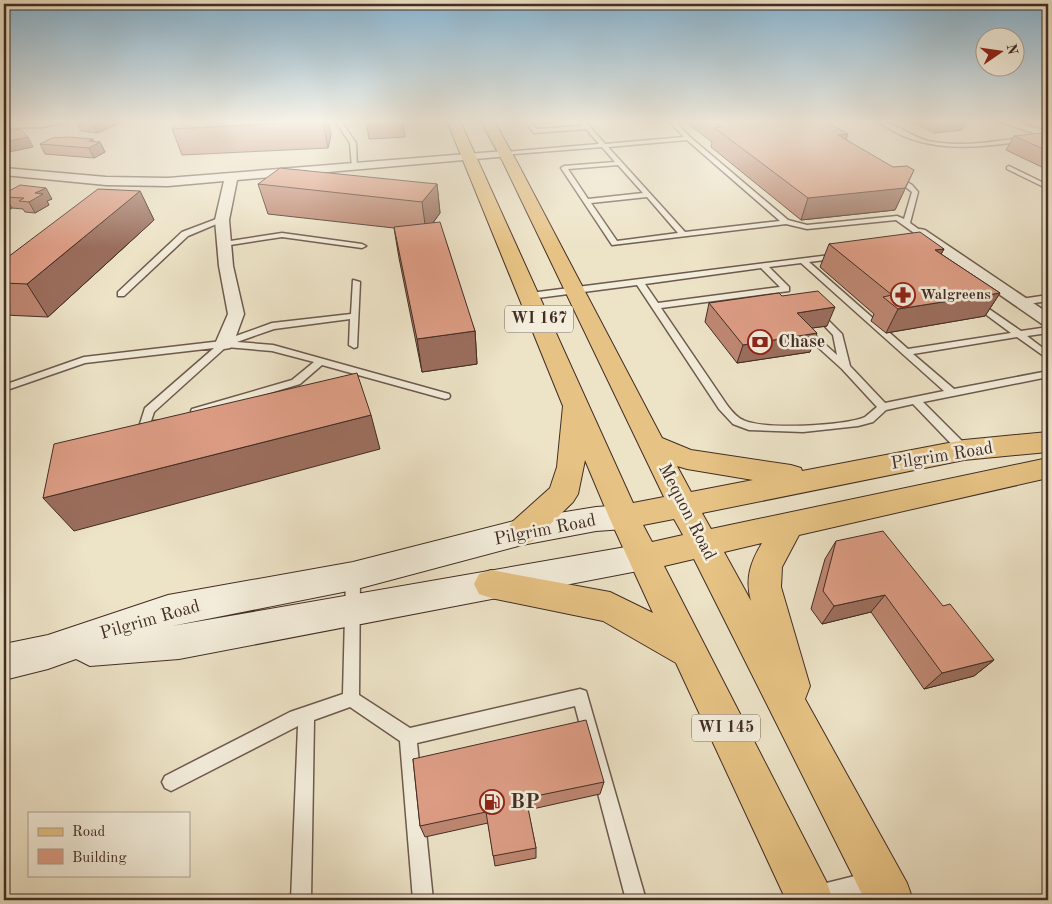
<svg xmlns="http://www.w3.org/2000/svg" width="1052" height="904" font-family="'Old Standard TT',serif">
	<rect width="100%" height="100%" fill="#ede3c7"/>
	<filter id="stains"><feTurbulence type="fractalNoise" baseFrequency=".004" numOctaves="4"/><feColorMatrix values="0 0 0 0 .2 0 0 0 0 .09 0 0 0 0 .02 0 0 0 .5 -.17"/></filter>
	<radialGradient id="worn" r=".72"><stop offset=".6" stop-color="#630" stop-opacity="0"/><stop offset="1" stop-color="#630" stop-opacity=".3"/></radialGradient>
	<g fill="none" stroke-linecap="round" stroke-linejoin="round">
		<defs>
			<path id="lane" d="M335 121H341L356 143 357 168 352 167 350 143Z
				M525 121H531L536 129 583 126 579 121H585L605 144 684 137 669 121H675L690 137 788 220 807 225 897 216 904 219 912 192 893 177 898 176 912 185 918 192 910 223 924 233 917 235 896 220 807 229 786 224 612 245 561 168 564 166 615 162 602 147 503 155 502 154 505 152 599 144 586 129 534 133ZM687 140 780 221 685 232 608 147ZM618 165 643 193 588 199 568 169ZM647 197 678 233 617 241 591 203Z
				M878 121C892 121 912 137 928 141 967 149 1009 139 1048 134V138C990 145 929 160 878 121Z
				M1009 166 1048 185V189L1007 169V167Z
				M219 218 226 220 188 236 124 296H118V292L182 232Z
				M282 233 362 244 366 246 362 248 282 237 224 246 220 244 224 242Z
				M838 254H841V258L809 262 908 349 1011 333 973 305 972 303 976 300 1021 331 1048 327V333L1027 336 1048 352V359L1017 337 913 354 954 389 1048 371V377L923 402 968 447 970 450 968 453H960L913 404 886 410 873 422 858 426 803 432 749 430 733 424 719 409 637 285 530 299 526 296 530 293ZM801 263 944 391 885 403 850 366 842 334 821 313 818 312 814 315 833 335 837 355 807 328H801L799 330 842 369 877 407C873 410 869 414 865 417 845 426 763 430 743 420 736 417 731 410 727 405L661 308 789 291V287L769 267ZM761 268 780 287 658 303 645 284Z
				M353 280 360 282 357 347 354 348 349 345 350 319 274 329 237 342 273 345 449 394 450 396 449 398 445 399 322 365 300 384 196 415 192 413 191 411 192 409 292 380 314 362 272 351 226 347 154 412 151 421H158L159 424 158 427 144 431 139 427 145 408 214 348 85 363 4 391V385L84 357 222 341 272 323 351 314Z
				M1048 295V301L1021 305 1017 302 1021 299Z
				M353 570 358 572 360 576 359 695 410 728 580 689 586 691 646 900H626L575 706 417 743 433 900H413L400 741 350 707 314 720 311 900H291L298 726 177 788 171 791 165 788 162 782 165 776 290 712 343 694 346 576 348 572Z
				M871 872 878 874 880 881 878 888C849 900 819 902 788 900L791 893 798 890Z"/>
			<path id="street" d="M63 121 62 123 43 127 4 128V122Z
				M998 121H1014L1048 132V138Z
				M505 151 511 154 509 156 237 180 229 220 233 266 244 314 233 344 230 348 224 349 218 348 215 344 228 314 219 266 215 220 224 181 168 186 106 185 4 175V168L106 177 168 178Z
				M920 229 925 230 1048 313V325L1042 324 915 236 913 233 915 230Z"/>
			<path id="secondary" d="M624 505 635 508 639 517 635 526 624 529 596 531 522 545 353 590 172 626 643 544 654 547 659 557 654 567 643 570 179 659 90 666 76 659 48 669 4 680V644L48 635 168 595 353 562 522 519 596 507Z"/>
			<path id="primary" d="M447 121H460L633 503 664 497 503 162 481 121H494L517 162 662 438 691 450 791 465 801 468 802 471 964 440 1048 432V452L964 460 702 513 711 529 1048 458V478L799 535 782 567 781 587 810 686 805 699 907 883 913 900H865L694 559 664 566 827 883 833 900H786L676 663 603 621 491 598 479 594 474 584 479 574 491 570 610 592 653 613 609 517 585 460 578 494 573 502 533 541 522 545 511 541 506 532 511 523 550 488 557 467 563 406ZM677 466 687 469 753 480 691 492ZM674 519 683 535 652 542 643 525ZM762 543C750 563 745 579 751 601L724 552Z"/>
		</defs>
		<use href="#lane" stroke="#6d5a4e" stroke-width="3"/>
		<use href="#street" stroke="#6d5a4e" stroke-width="3"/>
		<use href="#secondary" stroke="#422d25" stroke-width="2"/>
		<use href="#primary" stroke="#422d25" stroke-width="2"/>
		<use href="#lane" fill="#f3eddb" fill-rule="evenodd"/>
		<use href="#street" fill="#f3eddb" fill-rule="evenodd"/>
		<use href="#secondary" fill="#f3eddb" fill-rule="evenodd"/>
		<use href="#primary" fill="#e6c284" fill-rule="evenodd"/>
	</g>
	<path fill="#be8772" stroke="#422d25" d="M75 121H119L120 123 97 133 81 131Z
		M328 121 331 135 328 148 182 155 172 129Z
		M366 121H403L405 137 369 139Z
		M684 121H777L762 123 764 124 848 134 846 139 904 191 895 210 801 220 711 147 712 142Z
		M911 121H966L962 130 934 133Z
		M1048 135V170L1006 150 1014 136Z
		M94 142H100L105 152 94 158 45 154 40 144Z
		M258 184H437L440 213 433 223 475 331 477 364 422 372 399 258 394 228 268 214Z
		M4 190 52 199 47 201 49 205 35 213 25 212 23 209 12 208 7 210H4Z
		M140 191 154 220 48 317 4 315V260Z
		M829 244 944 249 941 254 1000 293 985 316 886 333 871 321 874 314 820 267Z
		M782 296 827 326 812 328 810 352 737 363 705 322 709 303Z
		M836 541 943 606 994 660 974 676 924 689 871 612 822 624 811 609 825 559Z
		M1048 611V617L1045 614Z
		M413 759 604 782 600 794 528 810 536 848V858L495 866 488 823 425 837 420 826Z"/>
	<path fill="#9b6e5d" stroke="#422d25" d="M97 121H119L120 123 97 133 92 123Z
		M323 121H328L331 135 328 148Z
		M539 121H555V122L539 124Z
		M735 121H777L734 126Z
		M939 121H966L962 130 934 133Z
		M848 134 841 153 838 135Z
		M28 137 33 147 9 152 4 143V142Z
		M93 139 95 145 100 142 105 152 94 158 89 148V141Z
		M914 170 895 210 801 220 808 198Z
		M437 184 440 213 426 232 422 202Z
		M46 188 52 199 47 201 49 205 35 213 29 202 35 193Z
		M140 191 154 220 48 317 27 284Z
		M4 197H5L12 208 7 210 4 206Z
		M944 249 931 272 935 250Z
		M1000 293 985 316 886 333 898 309Z
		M835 307 827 326 790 331 797 313Z
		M475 331 477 364 422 372 417 339Z
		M817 333 810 352 737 363 743 345Z
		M371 415 380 449 74 531 43 498Z
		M885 595 871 612 822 624 834 606Z
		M994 660 974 676 924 689 942 673Z"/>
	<path fill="#dd9d85" stroke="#422d25" d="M76 121H97L92 123Z
		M177 121H323L172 129Z
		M712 121H759L764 124 794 121H825L848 134 838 135 893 167 907 166 914 170 905 188 808 198 715 128 721 127Z
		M10 128 13 131 21 129 28 137 4 142V129Z
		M1043 133 1048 135V151L1014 136Z
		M68 137 93 139 89 141 100 142 89 148 40 144 52 138Z
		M280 168 437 184 422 202 258 184Z
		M20 185 46 188 35 193 43 194 29 202 19 201 24 198 4 197V190L9 191Z
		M98 189 140 191 27 284 4 283V260Z
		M440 222 475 331 417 339 394 227Z
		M920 232 944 249 935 250 1000 293 898 309 883 297 892 295 829 244Z
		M818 291 835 307 797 313 817 333 743 345 709 303 779 293 782 296Z
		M357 373 371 415 43 498 54 444Z
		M883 531 943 606 950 604 994 660 942 673 885 595 834 606 823 591 836 541Z
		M586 720 604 782 526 798 536 848 493 856 486 812 420 826 413 759Z"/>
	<linearGradient id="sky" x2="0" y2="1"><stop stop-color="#89b8d6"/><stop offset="0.49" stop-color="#f7f2e6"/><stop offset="1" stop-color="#f7f2e6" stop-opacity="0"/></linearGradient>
	<rect width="1052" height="248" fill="url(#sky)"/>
	<defs>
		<symbol id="pharmacy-ring" viewBox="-11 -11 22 22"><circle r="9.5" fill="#f3eddb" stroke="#8f2418" stroke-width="1.5"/><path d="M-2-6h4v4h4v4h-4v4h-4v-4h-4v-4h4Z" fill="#8f2418"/></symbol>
		<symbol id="bank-ring" viewBox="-11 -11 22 22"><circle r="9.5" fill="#f3eddb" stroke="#8f2418" stroke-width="1.5"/><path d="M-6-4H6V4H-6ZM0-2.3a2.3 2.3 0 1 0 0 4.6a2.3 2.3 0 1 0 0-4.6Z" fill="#8f2418"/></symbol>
		<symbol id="fuel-ring" viewBox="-11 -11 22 22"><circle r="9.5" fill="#f3eddb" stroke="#8f2418" stroke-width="1.5"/><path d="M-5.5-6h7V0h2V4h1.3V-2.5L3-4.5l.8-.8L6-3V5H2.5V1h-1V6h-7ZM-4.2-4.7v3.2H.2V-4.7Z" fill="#8f2418"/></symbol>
	</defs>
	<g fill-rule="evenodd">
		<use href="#pharmacy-ring" x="889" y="281" width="28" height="28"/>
		<use href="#bank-ring" x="746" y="328" width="28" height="28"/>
		<use href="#fuel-ring" x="478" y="788" width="28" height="28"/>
	</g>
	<g text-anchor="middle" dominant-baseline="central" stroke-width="5" stroke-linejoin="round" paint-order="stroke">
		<g font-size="15" font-weight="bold" fill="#422d25" stroke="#f3eddb" text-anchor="start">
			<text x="920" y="295">Walgreens</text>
		</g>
		<g fill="#f3eddb" stroke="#77675c" stroke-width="1">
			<rect x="505" y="305.5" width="68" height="27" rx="4"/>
			<rect x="692" y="714.5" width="68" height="27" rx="4"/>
		</g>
		<g font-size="16" font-weight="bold" fill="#422d25">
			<text x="539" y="319">WI 167</text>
			<text x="726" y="728">WI 145</text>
		</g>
		<g font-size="18" font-weight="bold" fill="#422d25" stroke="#f3eddb" text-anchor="start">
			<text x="778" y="342">Chase</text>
		</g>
		<g font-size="18" fill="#422d25" stroke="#f3eddb">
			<text transform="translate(942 456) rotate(-9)">Pilgrim Road</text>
			<text transform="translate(687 512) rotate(63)">Mequon Road</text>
			<text transform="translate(545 530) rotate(-11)">Pilgrim Road</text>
			<text transform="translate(150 620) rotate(-16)">Pilgrim Road</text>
		</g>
		<g font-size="21" font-weight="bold" fill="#422d25" stroke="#f3eddb" text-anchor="start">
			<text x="510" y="802">BP</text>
		</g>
	</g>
	<rect width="1052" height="904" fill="none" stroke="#ede3c7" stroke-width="20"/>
	<rect x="5" y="5" width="1042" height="894" fill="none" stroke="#422d25" stroke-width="2.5"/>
	<rect x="10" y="10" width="1032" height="884" fill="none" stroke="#422d25"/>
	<rect x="28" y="812" width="162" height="65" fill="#f3eddb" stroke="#aca092"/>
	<rect x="38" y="828" width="25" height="8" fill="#e6c284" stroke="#aca092"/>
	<text x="72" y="836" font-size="15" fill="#422d25">Road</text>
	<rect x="38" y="849" width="25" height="15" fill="#dd9d85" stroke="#aca092"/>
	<text x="72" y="862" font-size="15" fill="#422d25">Building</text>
	<g transform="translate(1000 52) rotate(77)"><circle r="24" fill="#f3eddb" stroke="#aca092"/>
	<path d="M0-4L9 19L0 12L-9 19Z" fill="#8f2418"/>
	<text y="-8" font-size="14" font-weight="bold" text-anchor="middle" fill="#422d25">N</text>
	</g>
	<rect width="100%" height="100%" filter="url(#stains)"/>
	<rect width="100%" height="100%" fill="url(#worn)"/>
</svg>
